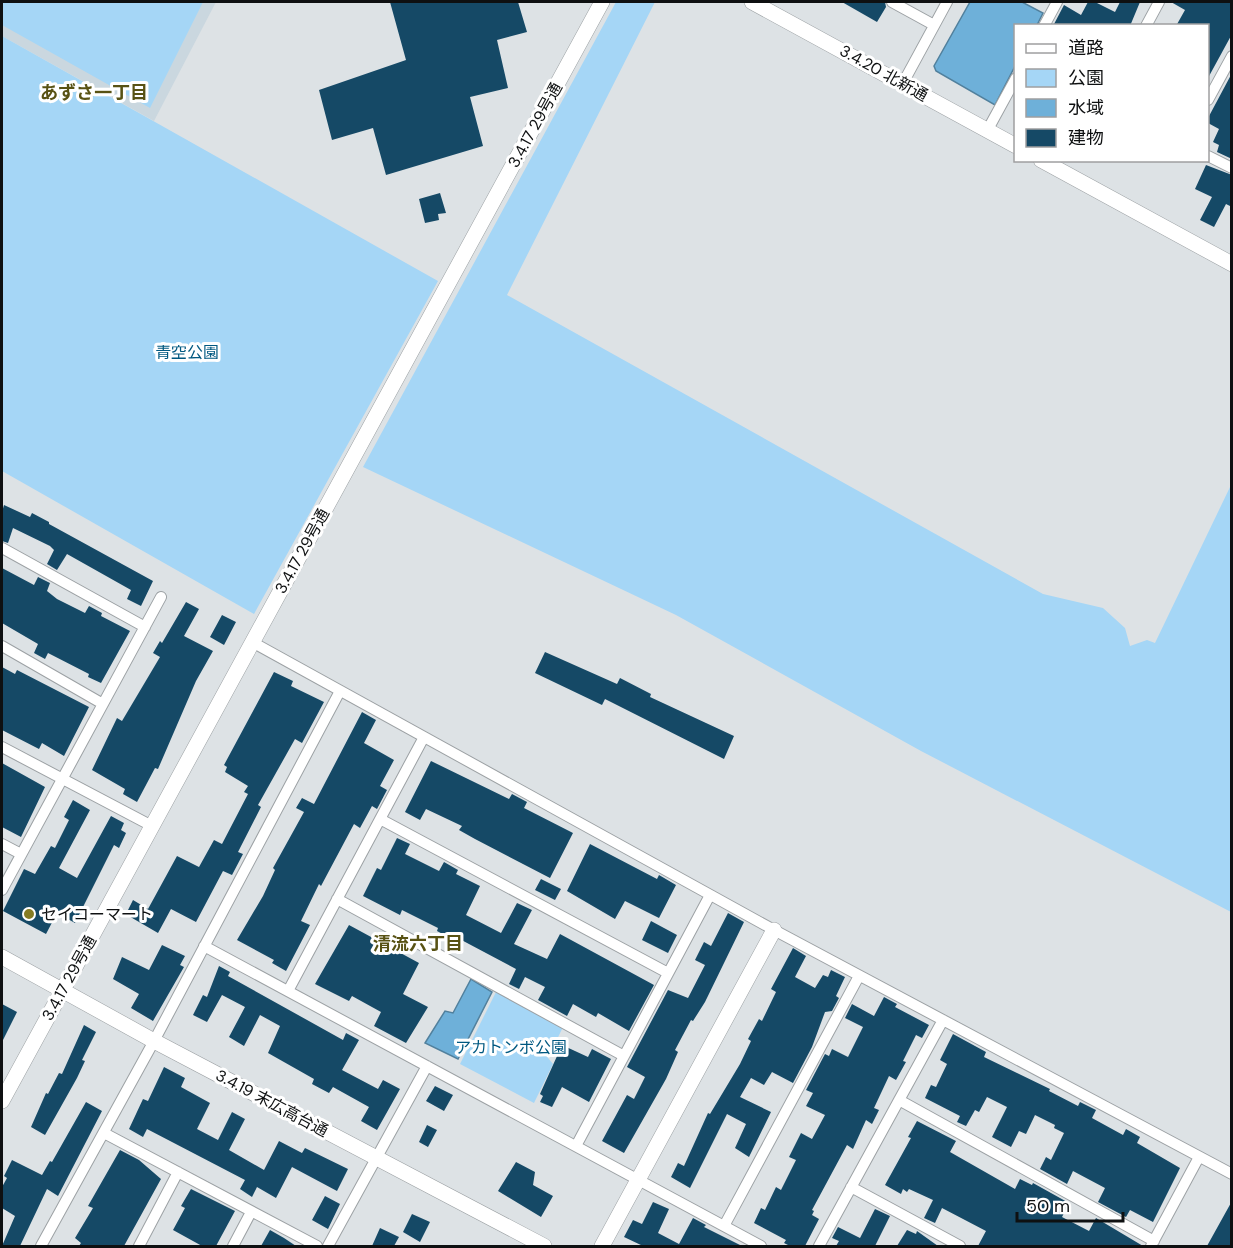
<svg xmlns="http://www.w3.org/2000/svg" width="1233" height="1248" font-family="'DM Sans','Noto Sans JP',sans-serif">
	<rect width="100%" height="100%" fill="#dde2e5"/>
	<path fill="#cad7df" d="M2 2H216L154 121 2 36Z"/>
	<path fill="#a5d6f6" d="M2 2H203L150 108 2 25Z
		M616 2H655L507 295 1043 594 1103 608 1125 628 1130 646 1147 640 1155 643 1231 485V912L921 751 676 615 363 467Z
		M2 36 438 281 254 614 2 471Z
		M496 992 563 1027 548 1058 553 1064 534 1103 460 1064Z"/>
	<path fill="#6eb0d9" stroke="#51809d" stroke-width="1.5" d="M970 2H1022L1043 13 1037 25 1016 26 1015 66 995 105 936 71 934 66Z
		M471 979 492 992 458 1059 425 1043 445 1011 453 1013Z"/>
	<path fill="#154966" d="M390 2H518L527 32 497 40 508 88 470 97 483 146 386 175 373 128 332 140 319 90 406 60Z
		M842 2H885L886 7 877 22Z
		M1088 2H1095L1115 12 1120 2H1140L1130 26H1053L1064 5 1081 15Z
		M1171 2H1232V34L1208 78V26H1176L1185 10Z
		M1232 73V159L1217 152 1219 145 1213 142 1219 129 1208 123V118Z
		M1206 165 1232 175V207L1226 204 1214 227 1200 220 1212 197 1195 189Z
		M440 193 446 213 438 214 439 220 425 223 419 199Z
		M4 505 30 517 32 513 49 522V524L153 581 141 606 127 599 131 590 67 554 57 570 47 564 54 550 50 546 13 528 8 543 2 541V512Z
		M2 568 34 585 38 577 50 583 47 591 57 599 85 613 89 606 102 613 101 616 130 631 101 683 88 677 89 674 48 653 45 659 34 653 38 644 2 623Z
		M186 602 199 609 184 636 213 651 196 681 158 769 155 768 137 802 123 794 125 789 92 770 117 718 122 721 160 657 153 653 160 641 162 643Z
		M222 615 236 622 224 645 210 637Z
		M545 652 617 684 620 678 651 694 650 697 734 736 724 759 605 699 602 705 535 673Z
		M2 667 15 674 17 670 89 707 64 756 42 743 39 749 2 730Z
		M274 672 293 681 291 686 324 702 302 743 295 739 258 805 261 807 238 852 243 854 232 875 223 871 196 922 171 909 158 933 127 915 128 910 133 900 148 909 177 856 199 867 214 840 222 844 248 794 244 792 248 786 225 772 227 767 224 765Z
		M362 712 376 720 364 743 394 760 380 786 387 790 377 809 372 806 360 828 354 824 321 886 319 884 301 921 310 925 286 971 272 963 274 960 237 940 263 896 275 870 273 868 304 812 296 808 302 798 314 804Z
		M431 761 509 799 512 794 527 802 524 808 573 833 550 878 475 839 459 830 462 826 426 809 420 820 405 812Z
		M2 763 45 787 21 837 2 827Z
		M73 800 90 810 59 868 77 878 111 816 124 823 121 830 126 833 119 848 114 845 75 923 57 913 46 934 3 911 24 869 35 874 51 846 55 848 69 820 64 817Z
		M397 838 410 844 405 854 439 871 444 862 458 870 456 874 480 886 466 915 501 933 517 903 532 910 514 944 547 959 560 934 654 985 629 1031 598 1013 596 1017 573 1004 567 1016 538 1000 545 987 525 977 519 989 509 984 516 969 452 935 450 938 437 931 438 928 402 910 400 915 363 896 377 868 381 870Z
		M590 844 657 879 659 875 676 885 659 918 625 901 615 919 567 891Z
		M541 879 561 889 555 900 535 890Z
		M728 913 744 922 705 1002 693 1021 691 1020 675 1050 678 1052 666 1079 624 1153 602 1141 627 1095 634 1099 645 1077 627 1067 668 990 688 998 705 965 695 960 704 942 711 946Z
		M651 921 677 935 668 953 642 940Z
		M349 925 419 963 403 994 428 1007 406 1043 374 1026 381 1012 352 996 349 1001 315 984Z
		M162 945 185 956 180 965 184 967 153 1021 131 1008 139 994 113 979 122 957 149 970Z
		M793 948 806 956 795 977 815 988 823 975 828 977 831 970 845 977 836 996 839 998 832 1011 825 1012 812 1047 793 1083 772 1072 764 1085 751 1078 740 1097 771 1112 749 1157 735 1148 746 1124 727 1114 690 1188 671 1177 678 1163 684 1166 708 1113 710 1114 740 1064 751 1041 748 1039 759 1019 762 1021 776 992 771 989Z
		M219 966 230 972 228 976 343 1040 346 1033 359 1040 342 1070 378 1089 383 1080 400 1089 377 1130 361 1121 369 1107 333 1087 329 1093 312 1084 314 1079 268 1053 280 1026 260 1015 244 1046 229 1037 245 1007 222 995 207 1022 193 1015 203 995 207 997Z
		M884 997 897 1004 895 1007 929 1025 922 1038 916 1035 903 1061 906 1062 896 1080 889 1076 874 1108 879 1110 872 1124 866 1120 853 1149 847 1145 812 1210 814 1211 812 1215 819 1219 805 1246H790L784 1243 786 1240 754 1223 761 1208 765 1210 776 1187 781 1190 796 1160 789 1157 801 1133 812 1139 825 1115 806 1106 813 1093 806 1090 825 1054 829 1056 832 1049 848 1057 863 1027 845 1018 852 1004 874 1016Z
		M2 1004 17 1012 2 1042Z
		M84 1025 96 1032 82 1060 85 1061 77 1078 45 1135 31 1127 46 1093 48 1094 59 1073 62 1074Z
		M953 1034 986 1052 984 1057 1050 1089 1049 1091 1078 1106 1080 1102 1096 1110 1092 1118 1123 1135 1126 1129 1140 1137 1137 1143 1180 1168 1153 1222 1130 1210 1126 1217 1098 1202 1105 1188 1073 1171 1067 1184 1040 1169 1046 1157 1051 1160 1064 1133 1054 1128 1055 1125 1035 1115 1026 1134 1019 1131 1011 1147 992 1137 1007 1107 987 1097 979 1112 975 1110 966 1126 957 1122 960 1116 925 1098 931 1085 936 1087 947 1064 940 1060Z
		M562 1045 588 1057 592 1049 611 1059 589 1102 562 1087 552 1107 540 1102 543 1096 540 1094Z
		M164 1067 185 1078 181 1087 210 1103 197 1129 218 1140 232 1112 245 1119 229 1150 264 1170 279 1141 302 1153 305 1148 348 1169 337 1191 292 1167 276 1198 257 1187 252 1197 240 1189 245 1180 147 1129 143 1137 129 1129 143 1099 148 1101Z
		M435 1086 453 1095 444 1111 426 1101Z
		M86 1102 102 1111 58 1196 47 1189 20 1246H2L15 1216 2 1208V1187L7 1178 4 1176 12 1160 42 1175 50 1161 52 1162Z
		M917 1121 956 1141 950 1152 1015 1189 1020 1179 1032 1185 1033 1183 1069 1203 1062 1217 1089 1231 1096 1218 1143 1246H978L986 1231 942 1208 935 1223 924 1218 933 1200 909 1189 907 1192 903 1189 901 1194 885 1185 911 1138 908 1137Z
		M427 1125 437 1130 428 1147 419 1142Z
		M120 1150 139 1160 161 1179 124 1246H79L81 1243 75 1238 93 1208 88 1206Z
		M516 1162 535 1172 533 1185 553 1196 541 1217 498 1191Z
		M191 1189 235 1211 216 1246H202L173 1230 185 1208 181 1206Z
		M325 1196 340 1204 328 1229 312 1220Z
		M1232 1201V1246H1207Z
		M653 1202 669 1209 658 1233 679 1244 693 1218 706 1225 704 1227 742 1246H643L624 1237 633 1220 642 1224Z
		M875 1209 890 1216 875 1246H836L839 1241 832 1238 838 1227 860 1238Z
		M412 1214 430 1222 420 1242 403 1232Z
		M380 1228 399 1237 394 1246H372Z
		M270 1230 284 1238 296 1246H261Z
		M907 1230 916 1234 917 1231 938 1246H897Z"/>
	<g fill="none" stroke-linecap="round" stroke-linejoin="round">
		<defs>
			<path id="street" d="M892 2 934 25
				M1044 26 1057 2
				M1146 26 1159 2
				M903 83 947 2
				M1208 100 1232 56
				M987 131 1016 78
				M1208 156 1232 168
				M2 548 145 627
				M252 642 774 930 1232 1174
				M2 646 103 704
				M2 747 152 826
				M380 819 668 973
				M2 844 21 854
				M2 890 161 597
				M337 899 624 1056
				M204 946 761 1246
				M288 991 424 737
				M899 1100 1154 1241
				M104 1133 317 1246
				M576 1146 710 895
				M851 1187 960 1246
				M724 1226 859 976
				M41 1246 154 1041 340 691
				M139 1246 178 1172
				M233 1246 251 1212
				M328 1246 427 1066
				M819 1246 943 1020
				M1151 1246 1199 1157"/>
			<path id="secondary" d="M752 2 1016 146
				M1041 160 1232 264
				M2 957 154 1041 544 1246
				M2 1101 602 2
				M602 1246 774 930"/>
		</defs>
		<use href="#street" stroke="#9ca1a4" stroke-width="12"/>
		<use href="#secondary" stroke="#9ca1a4" stroke-width="16"/>
		<use href="#street" stroke="#fff" stroke-width="10"/>
		<use href="#secondary" stroke="#fff" stroke-width="15"/>
	</g>
	<circle fill="#857c23" stroke="#fff" stroke-width="2" cx="29" cy="914" r="6"/>
	<g text-anchor="middle" dominant-baseline="central" stroke-width="6" stroke-linejoin="round" paint-order="stroke">
		<g font-size="16" fill="#0e1011" stroke="#fff">
			<text transform="translate(884 73) rotate(29)">3.4.20 北新通</text>
			<text transform="translate(535 125) rotate(-61)">3.4.17 29号通</text>
			<text transform="translate(302 551) rotate(-61)">3.4.17 29号通</text>
			<text transform="translate(69 978) rotate(-61)">3.4.17 29号通</text>
			<text transform="translate(272 1103) rotate(28)">3.4.19 末広高台通</text>
		</g>
		<g font-size="16" fill="#005880" stroke="#fff">
			<text x="187" y="352">青空公園</text>
			<text x="511" y="1047">アカトンボ公園</text>
		</g>
		<g font-size="16" fill="#0e1011" stroke="#fff" text-anchor="start">
			<text x="41" y="914">セイコーマート</text>
		</g>
		<g font-size="18" font-weight="bold" fill="#585214" stroke="#fff">
			<text x="94" y="93">あずさ一丁目</text>
			<text x="418" y="944">清流六丁目</text>
		</g>
	</g>
	<rect width="1233" height="1248" fill="none" stroke="#0e1011" stroke-width="6"/>
	<rect x="1014" y="24" width="195" height="138" fill="#ffffff" stroke="#9f9fa0" stroke-width="1.5"/>
	<rect x="1026" y="44" width="30" height="9" fill="#ffffff" stroke="#9f9fa0" stroke-width="1.5"/>
	<text x="1068" y="54" font-size="18" fill="#0e1011">道路</text>
	<rect x="1026" y="69" width="30" height="18" fill="#a5d6f6" stroke="#9f9fa0" stroke-width="1.5"/>
	<text x="1068" y="84" font-size="18" fill="#0e1011">公園</text>
	<rect x="1026" y="99" width="30" height="18" fill="#6eb0d9" stroke="#9f9fa0" stroke-width="1.5"/>
	<text x="1068" y="114" font-size="18" fill="#0e1011">水域</text>
	<rect x="1026" y="129" width="30" height="18" fill="#154966" stroke="#9f9fa0" stroke-width="1.5"/>
	<text x="1068" y="144" font-size="18" fill="#0e1011">建物</text>
	<path d="M1017 1212v9h106v-9" fill="none" stroke="#0e1011" stroke-width="3"/>
	<text x="1026" y="1212" font-size="18" fill="#0e1011" stroke="#ffffff" stroke-width="4.5" paint-order="stroke">50 m</text>
</svg>
